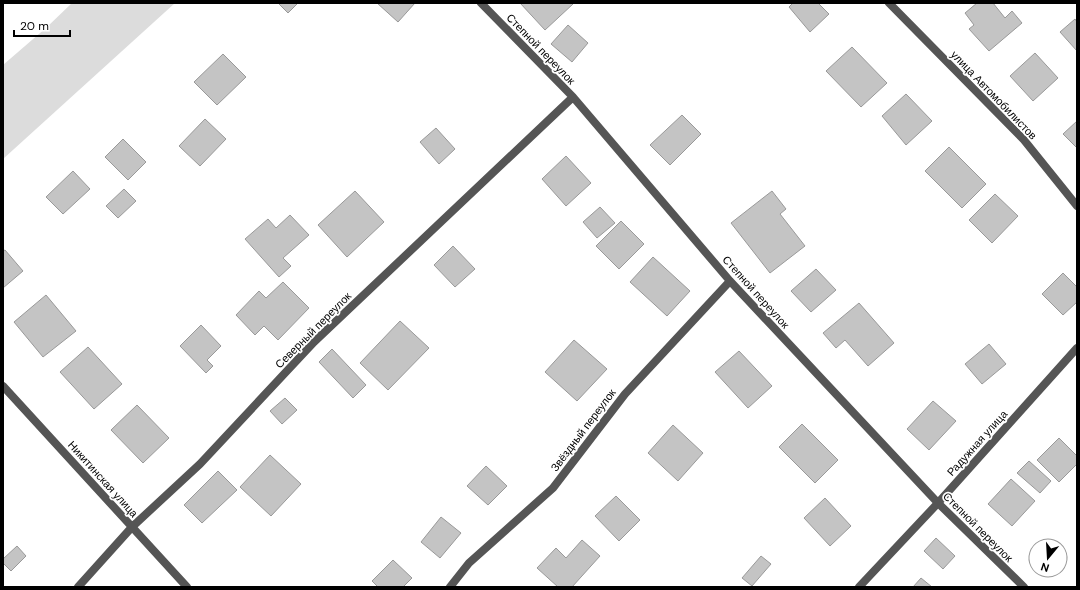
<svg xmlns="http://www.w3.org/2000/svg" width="1080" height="590" font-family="'DM Sans',sans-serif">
	<rect width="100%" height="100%" fill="#fff"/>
	<path fill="#dcdcdc" d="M72 3H175L3 159V65L47 27Z"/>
	<path fill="#c4c4c4" stroke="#999" d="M278 3H298L288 13Z
		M377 3H415L398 22Z
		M520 3H572L573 4 545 30Z
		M793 3H818L829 14 810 32 789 7Z
		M977 3H993L1005 18 1012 11 1022 23 989 51 969 29 974 25 965 13Z
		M1075 19 1077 22V51L1060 32Z
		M568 25 588 43 572 62 551 44Z
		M852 47 887 83 861 107 826 71Z
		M1035 53 1058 78 1033 101 1010 76Z
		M223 54 246 77 217 105 194 82Z
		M906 94 932 121 906 145 882 116Z
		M682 115 701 134 670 165 650 145Z
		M205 119 226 139 200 166 179 146Z
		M1077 121V148L1063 134Z
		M436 128 455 149 439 164 420 142Z
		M123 139 146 162 128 180 105 157Z
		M949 147 986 184 962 208 925 171Z
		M566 156 591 183 566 206 542 179Z
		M73 171 90 189 63 214 46 197Z
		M124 189 136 201 118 218 106 206Z
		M355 191 384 222 347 257 318 225Z
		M772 191 786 209 780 214 805 246 770 273 731 223Z
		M995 194 1018 216 992 243 969 220Z
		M600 207 615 223 597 238 583 222Z
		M290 215 309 235 283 258 291 266 279 277 245 239 268 219 276 228Z
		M621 221 644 244 619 269 596 246Z
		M453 246 475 269 455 287 434 265Z
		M5 250 23 271 3 288V251Z
		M653 257 690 291 667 316 630 282Z
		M816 269 836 290 811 312 791 291Z
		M1063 273 1077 287V302L1063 315 1042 294Z
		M283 282 309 308 278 340 264 326 255 335 236 315 259 291 266 298Z
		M46 295 76 331 43 357 14 322Z
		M859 303 894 343 868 366 845 340 836 348 823 333Z
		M400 321 429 348 388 390 360 363Z
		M201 325 221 346 207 360 213 366 206 373 180 346Z
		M574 340 607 369 577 401 545 372Z
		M989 344 1006 364 982 384 965 364Z
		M88 347 122 384 94 409 60 372Z
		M332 349 366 385 353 398 319 362Z
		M739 351 772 386 748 408 715 372Z
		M285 398 297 410 282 424 270 411Z
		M933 401 956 421 929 450 907 429Z
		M137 405 169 438 143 463 111 430Z
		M802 424 838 460 815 483 779 447Z
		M673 425 703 453 678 481 648 453Z
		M1059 438 1077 456V464L1059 482 1037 460Z
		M270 455 301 484 271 516 240 487Z
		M1029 461 1051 481 1040 493 1017 473Z
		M486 466 507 486 488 505 467 486Z
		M218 471 237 490 202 523 184 505Z
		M1011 479 1035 501 1012 526 988 504Z
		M616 496 640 520 619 541 595 516Z
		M825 498 851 526 830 546 804 518Z
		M441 517 461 533 440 558 421 542Z
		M936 538 955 556 943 569 924 551Z
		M582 540 600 556 572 587H558L537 568 556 548 566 558Z
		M17 546 26 556 11 571 3 563V559Z
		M761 556 771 564 752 586 742 578Z
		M393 560 412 578 403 587H378L372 581Z
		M921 578 932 587H913Z"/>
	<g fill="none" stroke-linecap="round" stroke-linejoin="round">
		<path stroke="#555" stroke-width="8" d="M481 3 573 97 730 281 938 503 1024 587
			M889 3 1024 140 1077 206
			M3 386 187 587
			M78 587 132 527 200 464 314 342 573 97
			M450 587 469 563 553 488 625 394 730 281
			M859 587 938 503 1077 348"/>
	</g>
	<g text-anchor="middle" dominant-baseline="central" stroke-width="3.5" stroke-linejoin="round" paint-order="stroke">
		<g font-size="11" fill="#000" stroke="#fff">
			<text transform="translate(541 49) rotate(46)">Степной переулок</text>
			<text transform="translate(994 95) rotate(46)">улица Автомобилистов</text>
			<text transform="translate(756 292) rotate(48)">Степной переулок</text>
			<text transform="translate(313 330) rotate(-45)">Северный переулок</text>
			<text transform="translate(583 430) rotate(-53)">Звёздный переулок</text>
			<text transform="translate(977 443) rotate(-48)">Радужная улица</text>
			<text transform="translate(103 479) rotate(48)">Никитинская улица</text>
			<text transform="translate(978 527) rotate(45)">Степной переулок</text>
		</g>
	</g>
	<rect width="1080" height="590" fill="none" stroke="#000000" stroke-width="8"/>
	<g transform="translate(1048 558) rotate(198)"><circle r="19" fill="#ffffff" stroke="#999999"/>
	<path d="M0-3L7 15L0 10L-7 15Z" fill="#000000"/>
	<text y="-6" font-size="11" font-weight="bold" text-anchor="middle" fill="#000000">N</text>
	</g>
	<path d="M14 30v6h56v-6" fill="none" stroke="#000000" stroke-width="2"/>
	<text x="20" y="30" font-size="12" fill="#000000" stroke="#ffffff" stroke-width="3" paint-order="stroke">20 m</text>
</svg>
